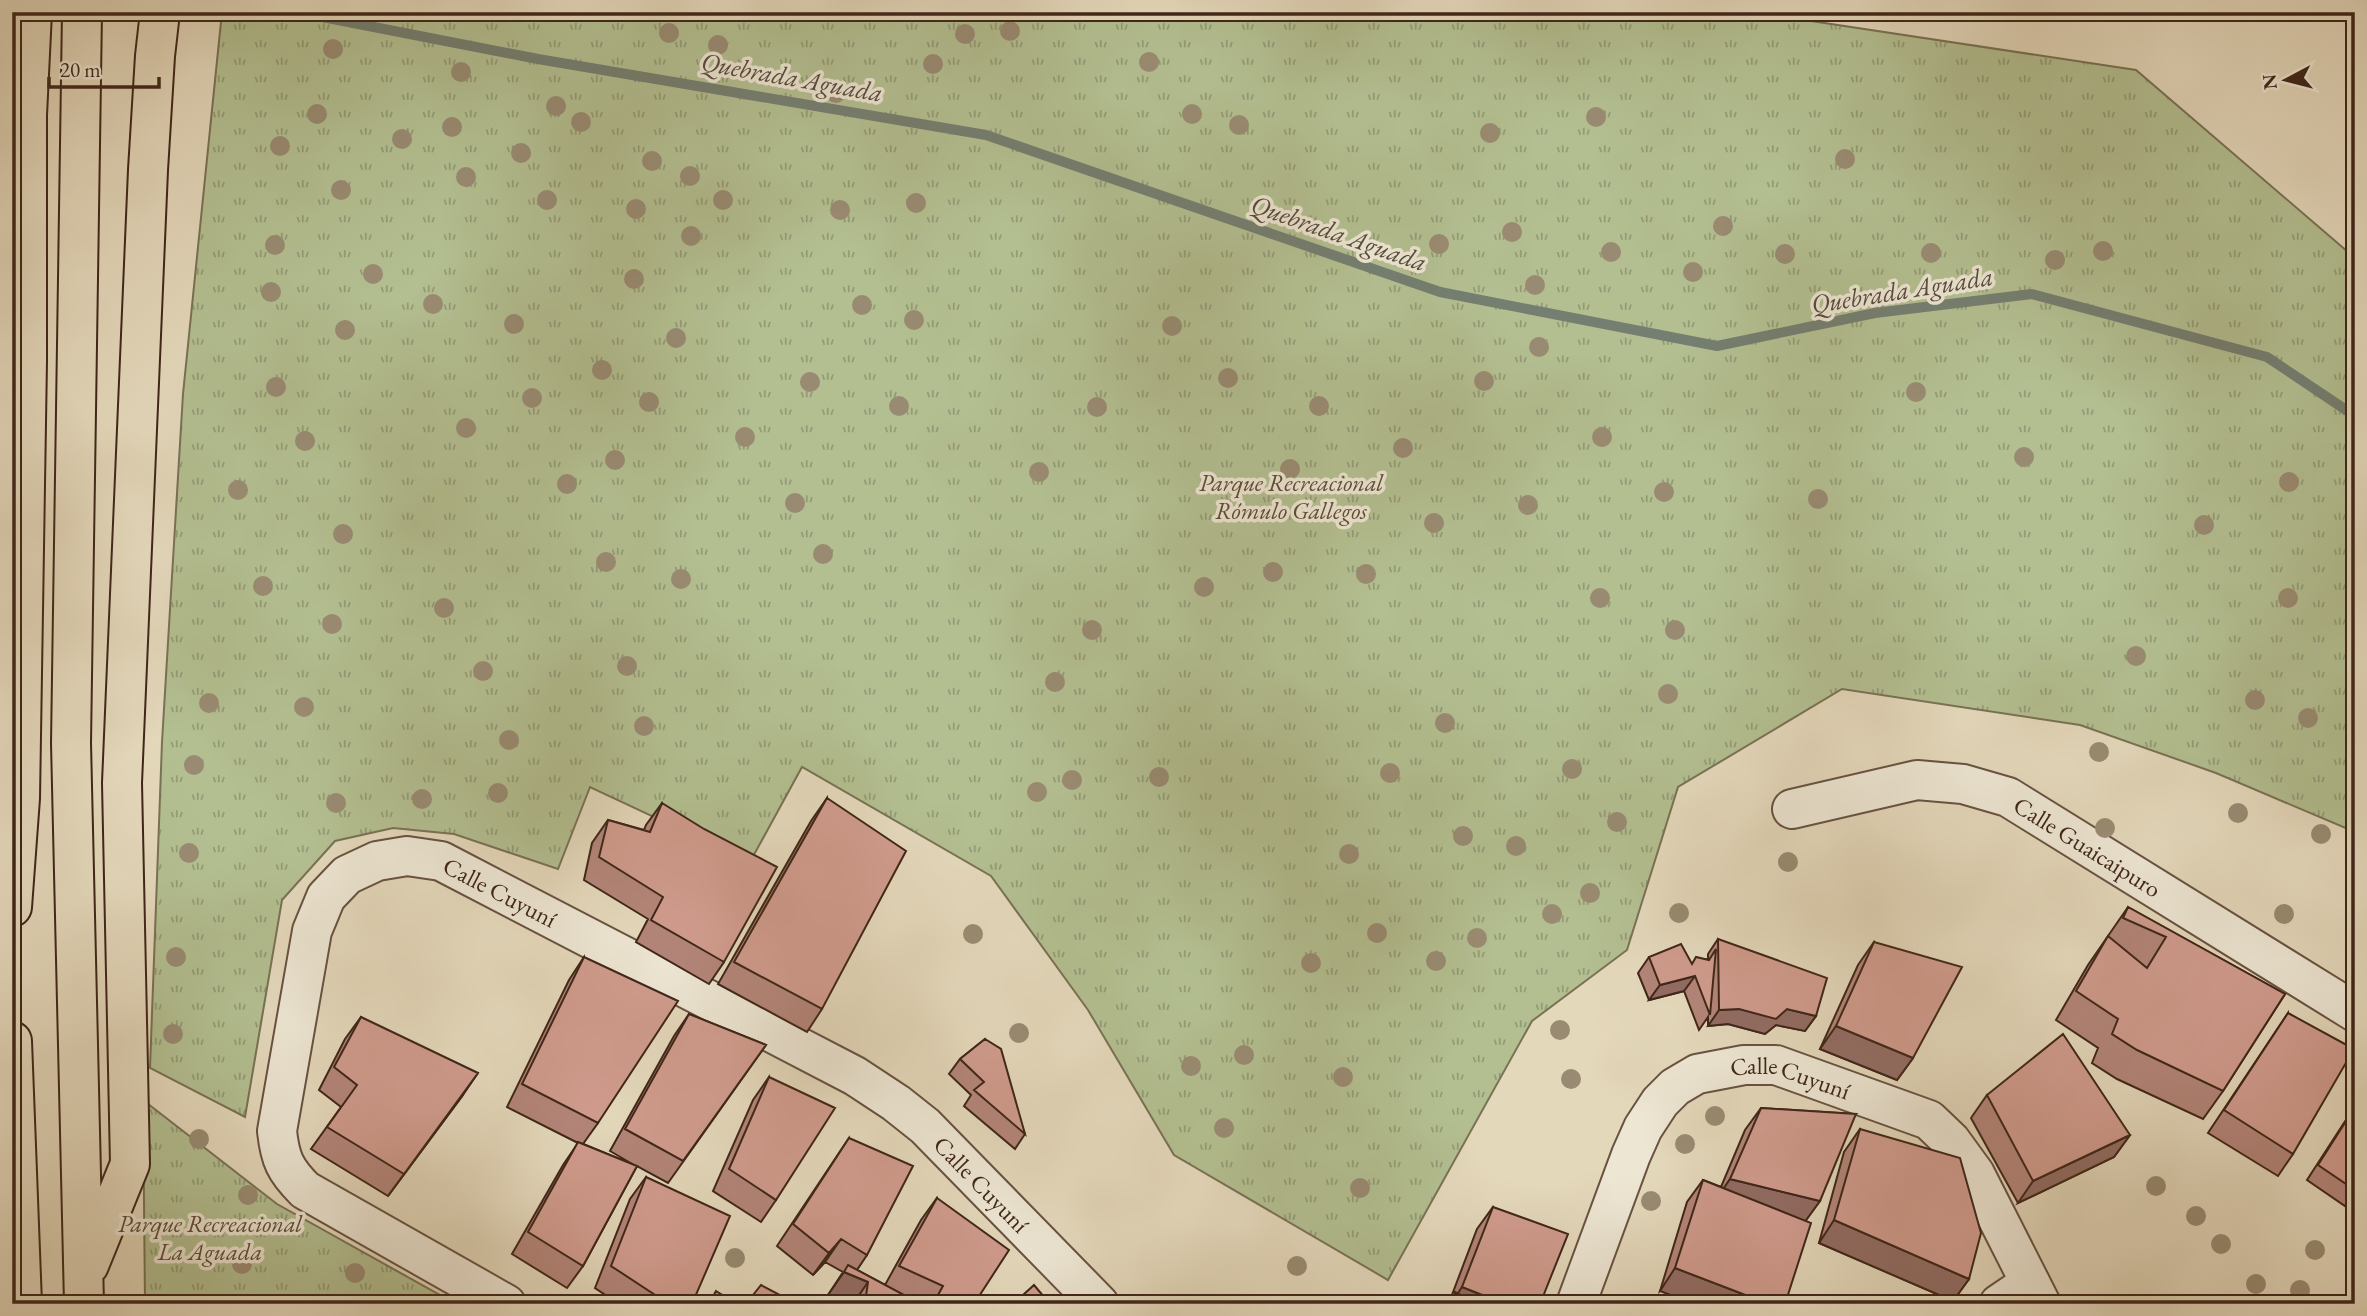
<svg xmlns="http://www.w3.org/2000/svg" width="2367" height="1316" font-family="'EB Garamond',serif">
	<defs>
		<pattern id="park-tufts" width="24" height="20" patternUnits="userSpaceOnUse" patternTransform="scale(1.75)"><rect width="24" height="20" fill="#b3bf91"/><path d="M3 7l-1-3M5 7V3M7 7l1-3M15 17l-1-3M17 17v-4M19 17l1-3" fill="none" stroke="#939b76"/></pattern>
	</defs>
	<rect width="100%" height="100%" fill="#e4d8bb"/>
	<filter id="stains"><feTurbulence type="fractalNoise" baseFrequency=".00286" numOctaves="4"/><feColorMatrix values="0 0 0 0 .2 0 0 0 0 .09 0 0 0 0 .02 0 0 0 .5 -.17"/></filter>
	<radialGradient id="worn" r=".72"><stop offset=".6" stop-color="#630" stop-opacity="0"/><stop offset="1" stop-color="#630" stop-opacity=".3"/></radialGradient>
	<path fill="url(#park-tufts)" stroke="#797255" stroke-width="2" d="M222 12H1732L1778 16 2136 70 2355 258V832L2216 773 2080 725 1842 689 1678 787 1627 950 1532 1021 1388 1280 1174 1155 1088 1010 991 876 802 767 750 862 590 787 558 869 454 834 393 828 335 841 282 900 245 1117 150 1068 162 742 183 394Z
		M143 1100 277 1204 456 1304H145Z"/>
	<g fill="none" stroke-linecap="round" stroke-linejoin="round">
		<path stroke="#747f71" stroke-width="10" d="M297 12 538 59 986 135 1440 292 1717 346 1875 313 2032 294 2267 357 2355 416"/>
		<defs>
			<g id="minor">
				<path id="s1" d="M1792 809 1917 780 1963 784 2008 797 2355 1012"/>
				<path id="s2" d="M506 1304 305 1190C285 1170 280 1159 277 1131L312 931 326 897 347 875 377 861 407 856 441 861 855 1076 896 1103 925 1126 1099 1304"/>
				<path id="s3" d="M1576 1304 1631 1155 1643 1128 1660 1102 1675 1087 1697 1074 1744 1065H1776L1929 1120 1951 1141 1975 1174 2041 1304"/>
				<path d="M1999 1304 2030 1283"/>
			</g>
			<path id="motorway" d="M82 12 71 743 84 1304
				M12 907 20 798 27 360V115L32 12
				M12 1041 22 1304
				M89 1265 130 1164 122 783 148 170 155 56 160 12"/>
		</defs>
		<use href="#minor" stroke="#685242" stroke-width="42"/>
		<use href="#motorway" stroke="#3f2619" stroke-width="42"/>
		<use href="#minor" stroke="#ede6d3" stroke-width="38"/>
		<use href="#motorway" stroke="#e4d8bb" stroke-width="38"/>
	</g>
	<g fill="#998b72">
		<circle cx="1010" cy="31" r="10"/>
		<circle cx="669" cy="33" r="10"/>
		<circle cx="965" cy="34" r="10"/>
		<circle cx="718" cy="45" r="10"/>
		<circle cx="333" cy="49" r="10"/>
		<circle cx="1149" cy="62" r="10"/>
		<circle cx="933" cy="64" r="10"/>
		<circle cx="461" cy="72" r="10"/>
		<circle cx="836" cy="93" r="10"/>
		<circle cx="556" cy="106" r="10"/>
		<circle cx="317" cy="114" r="10"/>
		<circle cx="1192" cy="114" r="10"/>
		<circle cx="1596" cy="117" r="10"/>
		<circle cx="581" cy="122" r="10"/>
		<circle cx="1239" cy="125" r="10"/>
		<circle cx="452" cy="127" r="10"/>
		<circle cx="1490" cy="133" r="10"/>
		<circle cx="402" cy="139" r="10"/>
		<circle cx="280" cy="146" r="10"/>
		<circle cx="521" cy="153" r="10"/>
		<circle cx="1845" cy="159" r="10"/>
		<circle cx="652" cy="161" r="10"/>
		<circle cx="690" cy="176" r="10"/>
		<circle cx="466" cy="177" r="10"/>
		<circle cx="341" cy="190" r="10"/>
		<circle cx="547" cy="200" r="10"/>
		<circle cx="723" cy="200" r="10"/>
		<circle cx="916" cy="203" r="10"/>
		<circle cx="636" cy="209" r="10"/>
		<circle cx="840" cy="210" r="10"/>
		<circle cx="1723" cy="226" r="10"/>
		<circle cx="1512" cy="232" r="10"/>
		<circle cx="691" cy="236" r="10"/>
		<circle cx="1439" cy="244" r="10"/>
		<circle cx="275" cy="245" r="10"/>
		<circle cx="2103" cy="251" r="10"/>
		<circle cx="1611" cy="252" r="10"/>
		<circle cx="1931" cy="253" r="10"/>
		<circle cx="1785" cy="254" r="10"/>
		<circle cx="2055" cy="260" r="10"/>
		<circle cx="1693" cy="272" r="10"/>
		<circle cx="373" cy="274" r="10"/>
		<circle cx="634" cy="279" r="10"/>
		<circle cx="1535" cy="285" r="10"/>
		<circle cx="271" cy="292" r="10"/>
		<circle cx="433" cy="304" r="10"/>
		<circle cx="862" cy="305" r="10"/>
		<circle cx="914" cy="320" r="10"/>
		<circle cx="514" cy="324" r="10"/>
		<circle cx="1172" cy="326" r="10"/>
		<circle cx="345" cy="330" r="10"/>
		<circle cx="676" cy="338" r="10"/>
		<circle cx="1539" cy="347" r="10"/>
		<circle cx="602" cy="370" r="10"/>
		<circle cx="1228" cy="378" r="10"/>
		<circle cx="1484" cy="381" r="10"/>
		<circle cx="810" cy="382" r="10"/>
		<circle cx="276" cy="387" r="10"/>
		<circle cx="1916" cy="392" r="10"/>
		<circle cx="532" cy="398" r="10"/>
		<circle cx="649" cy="402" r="10"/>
		<circle cx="899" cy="406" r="10"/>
		<circle cx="1319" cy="406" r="10"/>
		<circle cx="1097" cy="407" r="10"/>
		<circle cx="466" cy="428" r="10"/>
		<circle cx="745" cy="437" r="10"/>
		<circle cx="1602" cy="437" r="10"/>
		<circle cx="305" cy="441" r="10"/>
		<circle cx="1403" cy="448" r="10"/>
		<circle cx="2024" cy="457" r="10"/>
		<circle cx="615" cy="460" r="10"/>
		<circle cx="1290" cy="469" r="10"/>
		<circle cx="1039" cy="472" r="10"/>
		<circle cx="2289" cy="482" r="10"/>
		<circle cx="567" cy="484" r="10"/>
		<circle cx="238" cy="490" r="10"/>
		<circle cx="1664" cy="492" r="10"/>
		<circle cx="1818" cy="499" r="10"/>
		<circle cx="795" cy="503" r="10"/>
		<circle cx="1528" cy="505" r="10"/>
		<circle cx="1434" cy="523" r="10"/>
		<circle cx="2204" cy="525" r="10"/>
		<circle cx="343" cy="534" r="10"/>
		<circle cx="823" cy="554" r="10"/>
		<circle cx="606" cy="562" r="10"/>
		<circle cx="1273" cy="572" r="10"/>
		<circle cx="1366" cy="574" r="10"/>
		<circle cx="681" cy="579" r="10"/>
		<circle cx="263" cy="586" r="10"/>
		<circle cx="1204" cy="587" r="10"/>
		<circle cx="1600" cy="598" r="10"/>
		<circle cx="2288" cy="598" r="10"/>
		<circle cx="444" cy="608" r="10"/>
		<circle cx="332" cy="624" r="10"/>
		<circle cx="1092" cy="630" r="10"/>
		<circle cx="1675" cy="630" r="10"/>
		<circle cx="2136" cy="656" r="10"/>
		<circle cx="627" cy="666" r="10"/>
		<circle cx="483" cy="671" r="10"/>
		<circle cx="1055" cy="682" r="10"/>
		<circle cx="1668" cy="694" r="10"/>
		<circle cx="2255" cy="700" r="10"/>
		<circle cx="209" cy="703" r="10"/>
		<circle cx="304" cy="707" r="10"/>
		<circle cx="2308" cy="718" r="10"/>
		<circle cx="1445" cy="723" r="10"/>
		<circle cx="644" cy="726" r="10"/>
		<circle cx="509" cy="740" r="10"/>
		<circle cx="2099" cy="752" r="10"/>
		<circle cx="194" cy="765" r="10"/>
		<circle cx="1572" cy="769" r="10"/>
		<circle cx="1390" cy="773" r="10"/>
		<circle cx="1159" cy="777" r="10"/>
		<circle cx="1072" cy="780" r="10"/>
		<circle cx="1037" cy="792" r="10"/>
		<circle cx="498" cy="793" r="10"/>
		<circle cx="422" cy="799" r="10"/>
		<circle cx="336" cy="803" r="10"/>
		<circle cx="2238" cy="813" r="10"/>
		<circle cx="1617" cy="822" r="10"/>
		<circle cx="2105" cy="828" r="10"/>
		<circle cx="2321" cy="834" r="10"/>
		<circle cx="1463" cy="836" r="10"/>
		<circle cx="1516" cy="846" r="10"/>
		<circle cx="189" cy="853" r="10"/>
		<circle cx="1349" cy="854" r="10"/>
		<circle cx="1788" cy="862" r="10"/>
		<circle cx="1590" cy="893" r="10"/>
		<circle cx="1679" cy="913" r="10"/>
		<circle cx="1552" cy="914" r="10"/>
		<circle cx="2284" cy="914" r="10"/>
		<circle cx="1377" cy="933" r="10"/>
		<circle cx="973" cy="934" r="10"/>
		<circle cx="1477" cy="938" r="10"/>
		<circle cx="176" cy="957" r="10"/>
		<circle cx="1436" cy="961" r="10"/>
		<circle cx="1311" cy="963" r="10"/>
		<circle cx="1560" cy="1030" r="10"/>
		<circle cx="1019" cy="1033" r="10"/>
		<circle cx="173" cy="1034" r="10"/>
		<circle cx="1244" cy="1055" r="10"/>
		<circle cx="1191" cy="1066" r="10"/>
		<circle cx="1343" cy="1077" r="10"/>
		<circle cx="1571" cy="1079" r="10"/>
		<circle cx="1715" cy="1116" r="10"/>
		<circle cx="1224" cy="1128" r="10"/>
		<circle cx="199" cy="1139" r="10"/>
		<circle cx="1685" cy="1144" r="10"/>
		<circle cx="2156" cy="1186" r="10"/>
		<circle cx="1360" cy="1188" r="10"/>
		<circle cx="248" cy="1195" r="10"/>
		<circle cx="1651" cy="1201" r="10"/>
		<circle cx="2196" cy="1216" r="10"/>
		<circle cx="2221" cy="1244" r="10"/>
		<circle cx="2315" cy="1250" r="10"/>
		<circle cx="735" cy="1258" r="10"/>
		<circle cx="242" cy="1264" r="10"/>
		<circle cx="1297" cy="1266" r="10"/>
		<circle cx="355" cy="1273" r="10"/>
		<circle cx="2256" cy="1284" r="10"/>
		<circle cx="2300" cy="1290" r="10"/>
	</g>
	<path fill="#b38579" stroke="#3f2619" stroke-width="2" d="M2355 96V146L2349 145Z
		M827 798 822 1009 807 1032 718 984 811 821Z
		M662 803 724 962 709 984 636 942 648 919 584 880 592 843 608 820 644 830 646 825Z
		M2128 907 2285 994 2223 1091 2203 1119 2117 1079 2092 1063 2098 1048 2056 1020 2088 965Z
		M1718 939 1816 1016 1805 1031 1776 1025 1765 1034 1728 1024 1708 1026V1017L1699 1030 1684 991 1649 1000 1638 973 1649 957 1692 963 1708 959V954Z
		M1874 942 1913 1058 1897 1080 1820 1049 1858 965Z
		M584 957 598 1123 583 1144 634 1165 610 1151 674 1036 689 1014 766 1045 668 1183 637 1166 583 1266 567 1288 512 1254 563 1165 578 1143 507 1107 569 980Z
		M2288 1013 2293 1154 2278 1176 2208 1133Z
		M361 1017 463 1095 388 1196 311 1149 341 1107 319 1090 345 1039Z
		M985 1039 1025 1134 1015 1149 964 1106 971 1095 949 1074 960 1059Z
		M769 1077 776 1200 761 1222 713 1191 753 1100Z
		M1987 1095 2130 1135 2114 1157 2018 1203 1971 1118Z
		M2355 1106V1192L2345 1206 2307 1180Z
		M1761 1108 1856 1114 1660 1291 1687 1202 1703 1180 1721 1187 1745 1130Z
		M1860 1129 1969 1279 1953 1301 1819 1243 1844 1152Z
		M849 1138 867 1255 857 1270 885 1285 921 1220 937 1198 974 1304H850L828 1295 843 1272 825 1262 813 1275 777 1246Z
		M646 1177 692 1304H619L595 1288 630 1199Z
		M1493 1207 1540 1304H1447L1450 1300 1477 1229Z"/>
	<path fill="#926c63" stroke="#3f2619" stroke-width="2" d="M2355 137V146L2349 145Z
		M1695 976 1684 991 1649 1000 1660 985Z
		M1739 1009H1787L1816 1016 1805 1031 1776 1025 1765 1034 1728 1024 1708 1026 1719 1010Z
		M1836 1026 1913 1058 1897 1080 1820 1049Z
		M478 1073 463 1095 388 1196 404 1174Z
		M2130 1135 2114 1157 2018 1203 2033 1181Z
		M1730 1179 1820 1201 1804 1223 1715 1201Z
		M1834 1220 1969 1279 1953 1301 1819 1243Z
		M841 1239 825 1262 813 1275 829 1253Z
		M1675 1268 1769 1304H1694L1660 1291Z
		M844 1272 868 1282 853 1304 828 1295Z
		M1462 1287 1505 1304H1453L1454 1299Z"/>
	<path fill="#d09b8d" stroke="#3f2619" stroke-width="2" d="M827 798 906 851 822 1009 734 962Z
		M662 803 704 829 777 867 724 962 651 920 663 897 599 857 608 820 650 832Z
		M2128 907 2285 994 2223 1091 2137 1050 2112 1034 2118 1019 2076 991 2108 936 2147 968 2166 937 2123 918Z
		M1718 939 1827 978 1816 1016 1787 1009 1776 1019 1739 1009 1719 1010Z
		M1874 942 1962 967 1913 1058 1836 1026Z
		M1681 944 1692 964 1696 957 1709 960 1716 949 1710 1015 1695 976 1660 985 1649 957Z
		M584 957 678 1001 598 1123 522 1084Z
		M2288 1013 2354 1049 2293 1154 2224 1110Z
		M689 1014 766 1045 683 1161 625 1129Z
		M361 1017 478 1073 404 1174 327 1127 357 1085 334 1067Z
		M2063 1034 2130 1135 2033 1181 1987 1095Z
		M985 1039 1001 1049 1025 1134 974 1090 984 1082 960 1059Z
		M769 1077 835 1108 776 1200 729 1169Z
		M2355 1107V1190L2318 1165Z
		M1761 1108 1856 1114 1820 1201 1730 1179Z
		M1860 1129 1960 1158 1981 1233 1969 1279 1834 1220Z
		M849 1138 913 1166 867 1255 841 1239 829 1253 793 1224Z
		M578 1142 637 1166 583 1266 528 1232Z
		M646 1177 730 1216 692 1304H669L611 1266Z
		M1703 1180 1811 1223 1785 1304H1769L1675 1268Z
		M937 1198 1009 1250 974 1304H936L934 1302 943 1286 899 1266Z
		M1493 1207 1568 1234 1540 1304H1505L1462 1287Z
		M848 1265 917 1302 916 1304 865 1303 868 1282 844 1272Z
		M761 1285 793 1302 792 1304H746Z
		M1034 1285 1050 1304H1013Z
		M716 1291 737 1304H709Z
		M1455 1292 1478 1304H1453Z"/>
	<g text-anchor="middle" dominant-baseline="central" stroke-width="7" stroke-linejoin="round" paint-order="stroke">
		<g font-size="24" font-style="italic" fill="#5c4c37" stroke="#ede6d3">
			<text x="1291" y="482">Parque Recreacional<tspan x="1291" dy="28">Rómulo Gallegos</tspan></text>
			<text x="210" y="1223">Parque Recreacional<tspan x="210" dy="28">La Aguada</tspan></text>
		</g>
		<g font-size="24" fill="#3f2619" stroke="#ede6d3">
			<text stroke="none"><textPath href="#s1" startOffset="315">Calle Guaicaipuro</textPath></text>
			<text stroke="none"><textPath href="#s2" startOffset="733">Calle Cuyuní</textPath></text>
			<text stroke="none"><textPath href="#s3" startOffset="362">Calle Cuyuní</textPath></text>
			<text stroke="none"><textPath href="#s2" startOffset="1300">Calle Cuyuní</textPath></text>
		</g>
		<g font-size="26" font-style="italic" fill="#554b3e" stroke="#ede6d3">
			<text transform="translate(792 77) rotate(10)">Quebrada Aguada</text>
			<text transform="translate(1339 233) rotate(19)">Quebrada Aguada</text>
			<text transform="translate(1902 290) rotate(-9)">Quebrada Aguada</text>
		</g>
	</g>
	<rect width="2367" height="1316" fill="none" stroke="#e4d8bb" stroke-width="42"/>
	<rect x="14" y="14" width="2339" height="1288" fill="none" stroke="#3f2619" stroke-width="3.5"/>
	<rect x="21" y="21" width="2325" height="1274" fill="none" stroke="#3f2619" stroke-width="2"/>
	<g transform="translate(2286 80) rotate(263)" stroke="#ede6d3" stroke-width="5" paint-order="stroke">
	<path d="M0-5L12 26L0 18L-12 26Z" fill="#3f2619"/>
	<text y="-10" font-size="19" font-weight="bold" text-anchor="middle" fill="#3f2619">N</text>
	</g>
	<path d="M49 77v10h110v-10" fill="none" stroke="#3f2619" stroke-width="3.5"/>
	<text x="60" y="77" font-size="21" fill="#3f2619" stroke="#ede6d3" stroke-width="5" paint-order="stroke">20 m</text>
	<rect width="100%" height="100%" filter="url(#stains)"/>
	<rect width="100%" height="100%" fill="url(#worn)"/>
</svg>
